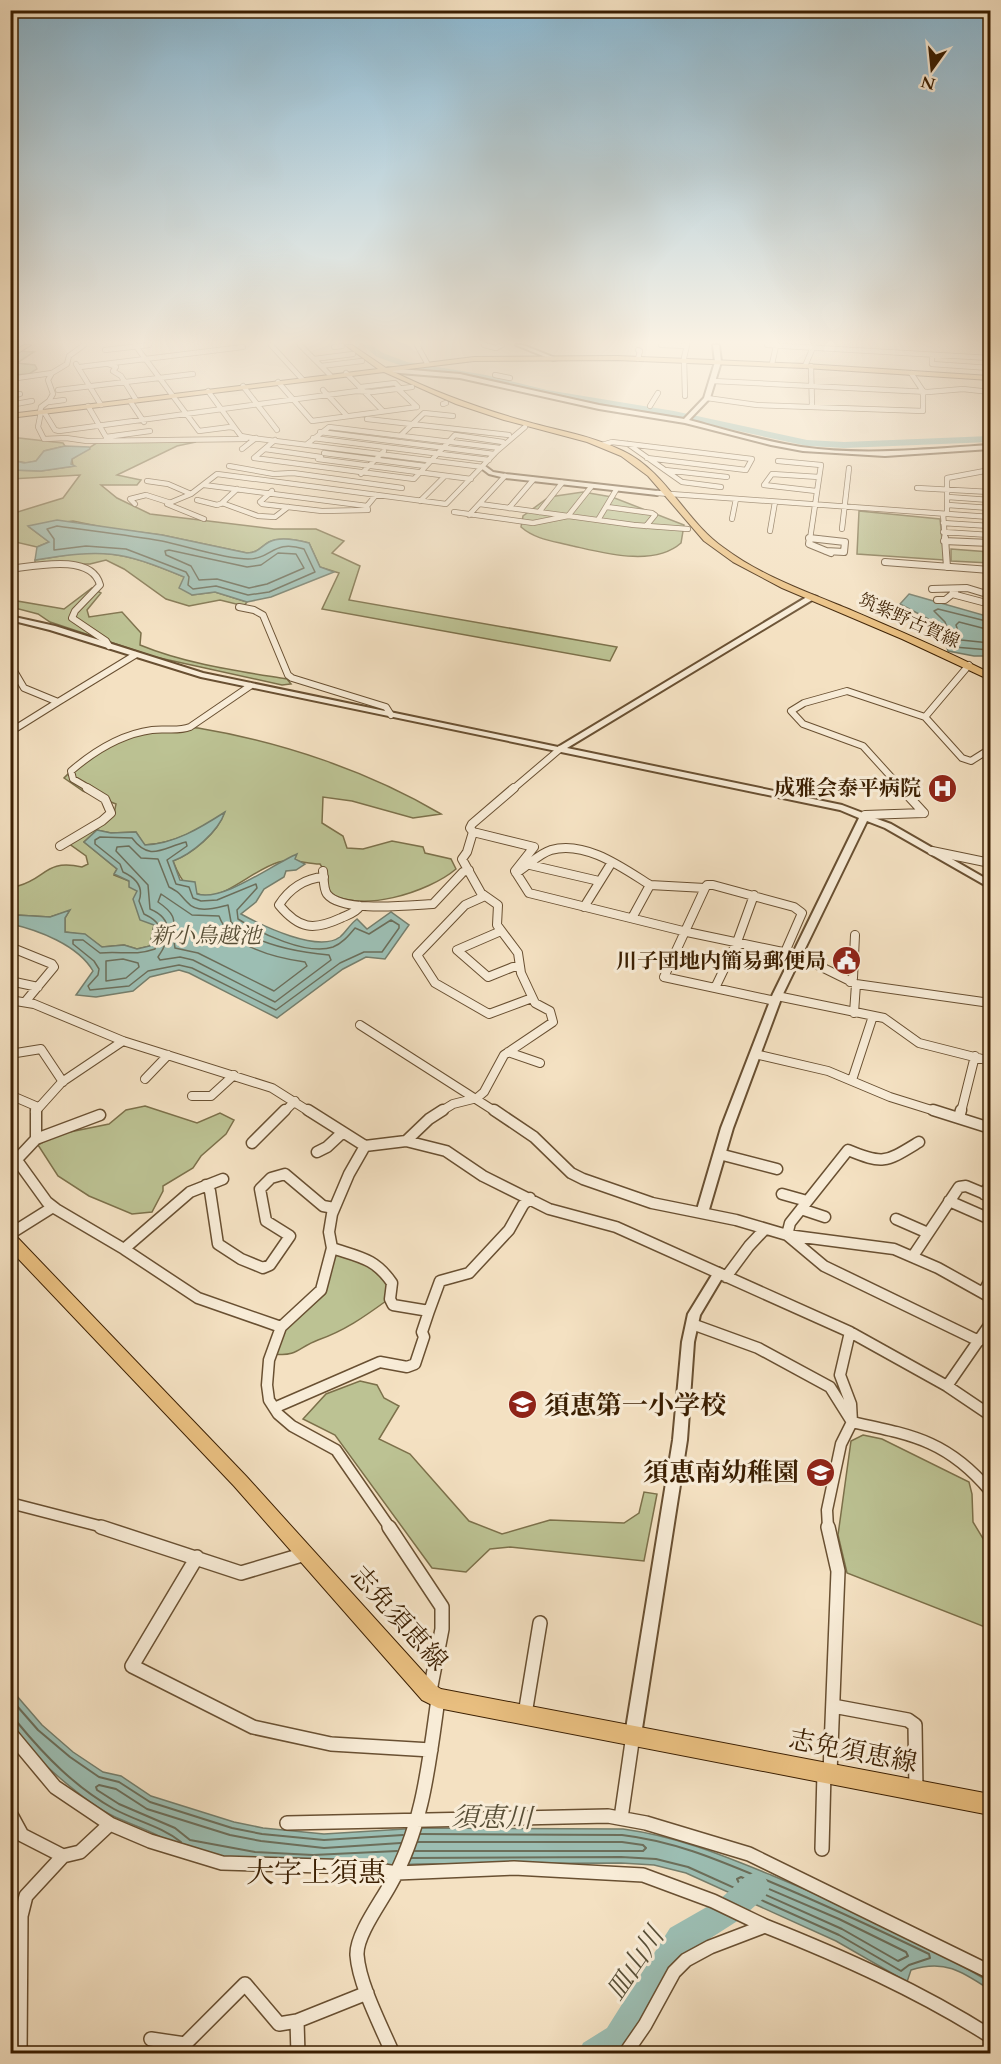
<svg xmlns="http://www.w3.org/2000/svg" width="1001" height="2064" font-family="Cardo,'Noto Serif JP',serif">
	<rect width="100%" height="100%" fill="#f4e1c2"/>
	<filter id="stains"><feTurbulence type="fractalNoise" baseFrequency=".00333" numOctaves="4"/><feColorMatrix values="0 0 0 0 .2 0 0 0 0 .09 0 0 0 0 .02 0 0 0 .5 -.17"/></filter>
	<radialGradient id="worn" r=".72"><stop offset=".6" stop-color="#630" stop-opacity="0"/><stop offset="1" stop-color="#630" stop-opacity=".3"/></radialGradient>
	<path fill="#bcc293" stroke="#7c704a" stroke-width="1.5" d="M10 348 14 351 34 352 17 363 35 365 37 369 29 374 11 375Z
		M10 437 63 443 65 446 44 451 36 461 27 463 11 460Z
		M98 442H196L177 446 117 475 141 480 137 485H101L117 498 150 514 274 529H316L344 541 332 553 360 566 349 600 617 647 610 661 322 609 339 573 320 567 309 543C298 540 280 536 269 542 260 547 258 553 247 553L162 535 107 528 73 521 29 527 49 542 37 547 11 541V514L63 498 80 475 11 479V470L41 471 73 466 72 459Z
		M583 492 612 497 684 525 681 543C654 567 604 553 573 546 554 541 536 540 521 527L523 516 549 497Z
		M859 511 940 519 944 560 857 554Z
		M951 549 990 552V563L951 561Z
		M86 552C126 553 147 562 184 577L192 595 215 592 247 602 244 606 220 600 189 606 166 599 124 569 106 560 90 564H35V560Z
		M92 588 101 593 87 610 89 617 122 612 141 633 140 645C186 664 238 671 287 679L291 684 282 685 155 657 50 622 38 614 11 607V600L64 609Z
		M151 728C166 728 183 726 198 728 282 742 368 771 441 814L413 818 352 801 323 797 322 823 343 836 347 848 363 849 392 841 423 847 425 853 451 859 456 869C429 892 358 915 327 891L328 876 320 864C305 864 294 858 279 862 239 874 200 932 173 861 191 854 218 833 224 813 200 829 174 844 144 845L136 832 111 833 97 830 84 842 117 869 114 875 129 881 137 891 154 925 150 946 137 949 124 945 102 947 85 935 65 932V918L69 911 50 917 16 915 11 909 10 882 18 886C47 878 45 859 82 867L88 864 86 856 68 843 92 829 97 830V827L114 814 116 804 83 791 64 778 84 758Z
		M145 1106 197 1123 220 1113 234 1120 226 1134 201 1156 193 1168 163 1186V1191L152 1212 132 1214 89 1196 58 1176 38 1145 55 1135 109 1124 126 1110Z
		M340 1253 375 1267 388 1281 386 1301C364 1317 344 1331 318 1340 299 1347 297 1357 275 1354L284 1331 325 1294 335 1256Z
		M360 1381 377 1385 384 1398 399 1406 379 1439 410 1454 469 1521 502 1534 550 1520 624 1523 639 1513 644 1492 657 1494 644 1561 510 1547 490 1549 466 1572 432 1568 335 1435 303 1419 326 1394Z
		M863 1435 882 1439 969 1482 972 1494 973 1522 990 1550V1629L847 1573 838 1535 851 1441Z"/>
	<path fill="#9cbeb3" stroke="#757e6c" stroke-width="1.5" d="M65 446 89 447 90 449 72 459 71 464 75 466 41 471 11 470V460L24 463 36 461 44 451Z
		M57 520 162 535 247 553C258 553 260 547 269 542 280 536 298 540 309 543L320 567 334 572 271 597 247 602 215 592 192 595 179 588 184 577C120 550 103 549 35 560L37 547 49 542 28 526Z
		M909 594 990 617V656H974L948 651 940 625 900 604Z
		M225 812C218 832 192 854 173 861L180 880 195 882 197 894C223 902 271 865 297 854L295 859 305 864 296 870 286 871 284 877 264 889 256 902 241 914C263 926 318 953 340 937 346 932 350 924 357 919L367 929 391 912 409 925 385 959 366 957 343 969 277 1018 189 973 179 970 150 977 133 991 96 997 76 995 93 971C78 945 38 930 11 924V909L16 915 50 917 70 910 65 918V932L85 934 102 947 124 945 137 949 150 946 154 925 140 920 133 899 137 891 129 887V881L114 874 117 869 84 842 97 830 111 833 136 832 145 845C174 844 200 828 225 812Z
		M10 1688 42 1725 73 1752 103 1772 121 1776 151 1796 234 1822 263 1828 324 1834 421 1828 623 1829C676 1836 722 1855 771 1875 846 1906 921 1941 990 1982V1990C963 1972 945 1959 911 1970L907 1982 836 1941 686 1873 654 1865 621 1863 417 1864 313 1869 183 1853C163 1834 139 1828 115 1817 86 1803 26 1753 12 1725 7 1716 11 1698 10 1688Z"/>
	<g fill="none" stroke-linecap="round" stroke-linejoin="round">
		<path stroke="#6c6e5a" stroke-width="1.5" d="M57 526C92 531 127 535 162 541 186 546 225 559 248 559 272 559 273 539 304 549L315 572 269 592 248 595 216 586 193 589 188 585 189 577 186 572 126 549 86 546 54 550V539L47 529Z
			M169 550 247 567 261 565 278 553 296 554 304 568 267 584 249 588 217 579 199 580 191 566 166 555 165 551Z
			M990 622 938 609 934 611 945 622 954 647 990 650
			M990 630 959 622 956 625 961 640 990 643
			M100 837 132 838C150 862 162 848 186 842L187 846 167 860 176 884 189 887 193 898 201 901 217 900 256 884 257 888 237 910 238 919C260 933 307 956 333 947 343 943 349 935 355 928L369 934 391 920 399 925V928L382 952H364L340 963 276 1010 192 968 179 965 148 971 129 986 90 990 88 986 98 975 99 969 94 961 73 944V940H83L100 953C121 951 135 956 155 949 159 929 165 924 144 914L139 901C144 887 136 878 123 872L120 864 95 844V840Z
			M129 846 141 858 158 859 169 887C182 894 178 893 187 902 197 914 215 908 228 905L231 922C255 945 297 952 329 955L331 960 275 1002 193 960 180 957 160 960 158 957C171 938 174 919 150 909L148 885 116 851 117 847Z
			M161 894 192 915 219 916C230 947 276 958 305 962L307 966 274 991 198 953 175 948C170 924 183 919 158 902Z
			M123 959 138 963 139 967 126 978 106 981V961Z"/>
		<path stroke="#6c6e5a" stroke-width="2" d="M10 1698 38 1730 70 1757 99 1777 119 1782 150 1802 232 1828 262 1834 324 1840 403 1835
			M10 1720 17 1722C45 1756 75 1787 114 1809 136 1821 161 1826 181 1842
			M397 1851 313 1855 255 1852 190 1840 175 1828 119 1804 97 1790 96 1787 99 1785 116 1789 147 1809 230 1835 261 1841 324 1848 401 1843
			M415 1851H643L646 1848 643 1845 622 1842H418
			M411 1858 621 1857 656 1859 688 1867 839 1935 901 1971 909 1965 930 1958 929 1954C875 1928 821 1903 766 1880 718 1860 674 1841 622 1835L420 1834
			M741 1877 839 1919 906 1952 908 1956 898 1961 842 1929 739 1883 737 1879Z"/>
		<path fill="#9cbeb3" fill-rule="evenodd" d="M362 345H371L383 353 407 362 486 375 547 390 674 411 807 440 844 442 990 436V442L844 448 807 446 674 417 547 396 486 381 405 367 377 357Z
			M755 1872 765 1877 770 1887 765 1897 739 1920 692 1950 629 2050 624 2054H578L583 2043 607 2028 670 1928 719 1900 745 1877Z"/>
		<defs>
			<path id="minor-far4" d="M135 345 199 431 230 427 235 428 241 436 252 438 483 467
				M271 345 302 379
				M300 345 330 375
				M417 345 427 363
				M484 345 496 348 502 345
				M661 345 687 346
				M767 345 990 358
				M334 347 342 346
				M105 350 149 345
				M638 350 640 351 638 359
				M932 355V364L990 368
				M314 359 353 354
				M989 362 987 349H990
				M76 364 101 405
				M108 364 116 367 113 371 121 376 136 400
				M772 364 776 346
				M321 366 362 361
				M805 366 814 345
				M811 366 812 406
				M80 367 243 347
				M346 373 383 411
				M495 375 510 378
				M10 379 52 373 67 364 69 356 84 345
				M713 381 928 392 963 389 990 392
				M278 382 312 421 417 407
				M243 386 277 430
				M361 387 395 383 400 388
				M398 389 417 407
				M58 390 193 374
				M323 390 347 416
				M208 391 235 428
				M10 396 20 394
				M685 396 684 358 687 345
				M707 398 757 405 923 411V391L911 373
				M130 401 144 422
				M49 402 64 400
				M443 404 446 403
				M10 405 32 401
				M88 406 106 437 150 431
				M650 406 658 393
				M40 412 41 407 49 401 53 394 48 380 52 373
				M41 412 38 427 44 439 66 438 87 441 246 439
				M44 412 55 430 59 431 357 391 372 392 412 387
				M367 419 509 435
				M320 432 494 454
				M400 436 424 413 453 416
				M313 438 489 460
				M275 440 254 458 414 479 455 435 503 442
				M307 444 329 427 500 448
				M628 444 682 482 721 487
				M602 445 612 442 752 459 746 470 647 458
				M242 449 256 438
				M265 449 321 457
				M324 453 425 466
				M318 459 471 479
				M778 461 821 465 810 539
				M229 466 274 474 293 473 402 488
				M665 470 727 477
				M361 474 384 451
				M147 481 168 484 191 494 217 474 446 504 497 451 525 427
				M204 485 367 506
				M917 488 990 492
				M237 489 222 503 258 516 275 517 288 507
				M272 491 260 502 262 504 322 511 368 510 367 506 376 495
				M816 491 764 485 772 474 819 477
				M657 493 990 517
				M191 494 167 504 204 519
				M948 497 990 500
				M197 500 217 505 223 503
				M420 501 445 476
				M135 504 130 499 146 495 171 503
				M480 504 634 525 688 529
				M948 505 990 508
				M607 507 652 513 655 515 646 526
				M509 508 533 480
				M454 512 533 523 568 516 591 487
				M539 512 562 483
				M943 514 945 539
				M947 514V478L990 470
				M469 515 505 476
				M732 519 736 499
				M598 520 616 490
				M943 523 990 526
				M842 529 849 468
				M770 531 775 502
				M943 532 990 535
				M809 538 821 539"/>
			<path id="minor-far3" d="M809 538 845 542 844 552 826 551
				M810 538 809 544 831 553
				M945 538 947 567
				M944 541 990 543
				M885 562 990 570
				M10 569C35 566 92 553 100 585L75 611 72 618 106 641 109 646
				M932 589 967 588 990 595
				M952 594 990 604
				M937 600H945L955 592
				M239 607 254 610 263 615 288 675 292 678 386 707 391 715
				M14 671 24 688 58 702 135 655
				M925 717 969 665
				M10 732 58 702
				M90 789 73 779 71 771C93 752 122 734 152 730 165 728 177 732 190 727L250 686
				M513 789 560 749
				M902 789 863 746 803 724 791 711 804 703 847 691 925 717 962 758 971 761 990 749"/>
			<path id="minor-far2" d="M901 788 924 813
				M865 815 924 813
				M473 832 534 847 515 871 529 893 687 932 797 955 856 984 990 1003
				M60 846 102 821 111 813 105 799 87 788
				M932 851 990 863
				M530 865 599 881
				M323 871C324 878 323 888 327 894 341 913 411 905 433 904L463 872 469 870
				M516 873C528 866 538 854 551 850 585 840 623 868 650 885L632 918
				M324 877C305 878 289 889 279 905 299 929 313 931 341 918 347 915 356 913 360 906
				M650 885 705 888 707 885H713L794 907 802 913 785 952
				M705 888 664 977 775 1001
				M485 896 465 905 417 955 435 983 489 1014 532 998
				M584 907 612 862
				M501 931 457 950 488 977 513 967H520
				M10 947 52 964 54 967 25 1002
				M10 981 38 987
				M850 982 853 978 855 935
				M715 988 737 942 754 895
				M777 996 884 1018 919 1043 990 1061
				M10 1000 34 1004 123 1041 272 1088 310 1112
				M854 1013 856 984
				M360 1025 496 1112
				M508 1052 540 1063
				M10 1054 41 1049 63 1082
				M755 1054 828 1071 890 1097 938 1112
				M145 1079 168 1055
				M852 1080 873 1016
				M10 1095 38 1107
				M192 1096H211L234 1075
				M35 1112 62 1082 123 1041
				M284 1112 295 1101
				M440 1112 453 1104 477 1098 484 1092 504 1055 553 1022 550 1011 535 1003 521 973 518 953 497 925 498 905 481 893 462 859 467 852 473 832 470 828 472 824 514 788
				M961 1112 975 1056"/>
			<path id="minor-far1" d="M308 1110 365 1146 406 1141 446 1151 483 1176 549 1209 616 1227 850 1332 947 1386 990 1415
				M494 1110 534 1137 571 1173 583 1179 652 1203 736 1220 787 1235 894 1249 938 1268 990 1297
				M933 1110 990 1128
				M959 1118 961 1110
				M36 1139 100 1115
				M406 1141 429 1119 443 1110
				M919 1142C886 1162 884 1165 848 1150L790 1223 787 1235 824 1266 979 1341
				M252 1143 285 1110
				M365 1146 349 1174 332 1214 329 1232 332 1248 321 1290 281 1327 269 1360 267 1385 269 1400 278 1414 292 1426 336 1450 390 1528
				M317 1152 327 1147 342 1133
				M719 1154 777 1169
				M16 1159 47 1202 56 1209 124 1249 198 1298 281 1327
				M10 1161 20 1156 36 1139V1110
				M206 1185 210 1191 218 1244 241 1259 263 1268 270 1265 290 1236 266 1221 260 1189 271 1178 285 1174 323 1206 334 1208
				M782 1194 807 1201
				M984 1194 990 1185
				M949 1201 990 1219
				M801 1209 825 1217
				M896 1219 928 1233
				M10 1234 53 1207
				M332 1248C359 1257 375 1258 392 1283L390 1299 393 1305 429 1311 440 1281 469 1273 509 1230 523 1205 530 1198
				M124 1249 190 1192 223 1179
				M913 1256 959 1187 966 1186 990 1196
				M726 1277 749 1246 765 1229
				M983 1293 990 1280
				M692 1324 758 1348 830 1387 852 1422C913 1435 948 1441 990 1491
				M947 1386 990 1324
				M274 1408 380 1362 407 1367 415 1364 424 1337 422 1332 429 1311
				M10 1503 107 1528
				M828 1528 827 1510 841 1444 852 1422 851 1404 840 1375 850 1332"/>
			<path id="minor" d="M101 1527 241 1573 305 1554
				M389 1527 442 1607V1629L430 1691
				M828 1527 838 1571 830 1773
				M197 1557 132 1666 253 1727 331 1744 431 1750
				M833 1706 908 1720 915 1725 916 1790
				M525 1714 540 1623
				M10 1733 55 1787 110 1824 150 1841 222 1863 358 1867 397 1873 514 1868 643 1875 713 1901 765 1926
				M10 1813 22 1835 63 1856
				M621 1818 633 1735
				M287 1823 608 1816 646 1823 749 1854 990 1972
				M822 1849 824 1773
				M151 2039 185 2044 245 1984 279 2024 297 2021
				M20 2054 21 1916 26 1896 63 1856 80 1852 110 1824
				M298 2054 297 2021 367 1993
				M393 2054C381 2026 359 1984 357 1955 356 1935 381 1902 390 1885 423 1827 429 1763 438 1699
				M625 2054 645 2025 674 1972 686 1960 710 1947 765 1926C843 1957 919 1991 990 2036"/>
			<path id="tertiary" d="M516 345H523L558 359 553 360Z
				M713 345H719L721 362 710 398 689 420C726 430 763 441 801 447 864 456 927 449 990 445V449L885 456 803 451 771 445 685 423 599 409 460 378 388 372 385 370 388 368 460 374 599 405 684 419 704 398 715 362Z
				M481 466H485L493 472 505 474 657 491 660 493 657 495 505 478 489 474 481 468Z
				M810 595 817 597 567 748 842 805 863 813H868L869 816 891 824 990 881V888L885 828 867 821 782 996 733 1128 708 1213 706 1216H698L696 1213 721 1128 772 996 859 818 840 810 201 677 50 630 10 620V616L55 626 203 673 558 747Z
				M719 1268 723 1270 725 1273 700 1315 694 1342 687 1440 641 1735 639 1741 633 1743 627 1741 625 1735 673 1440 682 1342 688 1314 715 1270Z"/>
			<path id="primary" d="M24 345H31L10 358V353Z
				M345 345H352L386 368 474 357 617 356 805 364 990 376V380L805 368 617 360 474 361 392 371C436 393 481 409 528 422 560 431 593 436 623 451 667 472 685 521 724 548 760 575 804 591 846 608 895 629 943 649 990 673V680L902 639 782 588 733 562 704 541 648 476 621 456 587 442 504 420 456 404 384 372 10 418V414L378 369Z
				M10 1234 16 1236 246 1476 436 1686 441 1689 990 1794V1815L438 1708 422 1700 234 1486 10 1250Z"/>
		</defs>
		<use href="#minor-far4" stroke="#695032" stroke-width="6"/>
		<use href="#minor-far3" stroke="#695032" stroke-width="8"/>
		<use href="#minor-far2" stroke="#695032" stroke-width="10"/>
		<use href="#minor-far1" stroke="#695032" stroke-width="13"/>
		<use href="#minor" stroke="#695032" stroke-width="16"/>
		<use href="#tertiary" stroke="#695032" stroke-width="4"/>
		<use href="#primary" stroke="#3b1f02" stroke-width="2"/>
		<use href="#minor-far4" stroke="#f8ecd7" stroke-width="4.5"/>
		<use href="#minor-far3" stroke="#f8ecd7" stroke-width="6"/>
		<use href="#minor-far2" stroke="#f8ecd7" stroke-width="8"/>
		<use href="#minor-far1" stroke="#f8ecd7" stroke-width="10"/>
		<use href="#minor" stroke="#f8ecd7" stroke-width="13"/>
		<use href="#tertiary" fill="#f8ecd7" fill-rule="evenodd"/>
		<use href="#primary" fill="#eac081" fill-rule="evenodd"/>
	</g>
	<linearGradient id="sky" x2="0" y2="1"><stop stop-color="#89b8d3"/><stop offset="0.54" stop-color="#faf2e4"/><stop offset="1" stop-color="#faf2e4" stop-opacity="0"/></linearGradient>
	<rect width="1001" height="634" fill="url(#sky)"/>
	<defs>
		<symbol id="hospital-disc" viewBox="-11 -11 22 22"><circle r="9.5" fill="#8f2418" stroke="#f8ecd7"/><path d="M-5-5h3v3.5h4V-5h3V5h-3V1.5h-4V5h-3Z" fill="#fff"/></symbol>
		<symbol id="civic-disc" viewBox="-11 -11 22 22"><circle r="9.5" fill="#8f2418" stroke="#f8ecd7"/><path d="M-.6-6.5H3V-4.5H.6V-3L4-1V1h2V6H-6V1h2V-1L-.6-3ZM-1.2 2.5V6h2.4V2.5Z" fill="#fff"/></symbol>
		<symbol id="school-disc" viewBox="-11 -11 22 22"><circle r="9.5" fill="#8f2418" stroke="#f8ecd7"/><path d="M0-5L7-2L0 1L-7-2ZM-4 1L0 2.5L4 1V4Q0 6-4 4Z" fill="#fff"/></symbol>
	</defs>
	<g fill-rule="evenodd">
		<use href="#hospital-disc" x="926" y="772" width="33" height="33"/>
		<use href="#civic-disc" x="830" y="944" width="33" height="33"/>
		<use href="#school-disc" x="506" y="1388" width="33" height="33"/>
		<use href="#school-disc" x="804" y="1456" width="33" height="33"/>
	</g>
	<g text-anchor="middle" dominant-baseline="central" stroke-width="6" stroke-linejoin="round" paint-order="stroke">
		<g font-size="18" fill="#3b1f02" stroke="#f8ecd7">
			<text transform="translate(909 621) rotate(24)">筑紫野古賀線</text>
		</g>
		<g font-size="21" font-weight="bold" fill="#3b1f02" stroke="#f8ecd7" text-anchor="end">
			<text x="921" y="788">成雅会泰平病院</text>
			<text x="826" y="961">川子団地内簡易郵便局</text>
		</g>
		<g font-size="22" font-style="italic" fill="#584f37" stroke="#f8ecd7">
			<text x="206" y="936">新小鳥越池</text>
		</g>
		<g font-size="26" font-weight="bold" fill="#3b1f02" stroke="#f8ecd7" text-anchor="start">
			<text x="544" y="1405">須恵第一小学校</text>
			<text x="799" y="1472" text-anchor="end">須恵南幼稚園</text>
		</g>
		<g font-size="26" fill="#3b1f02" stroke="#f8ecd7">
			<text transform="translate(399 1618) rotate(48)">志免須恵線</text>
			<text transform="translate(853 1751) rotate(11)">志免須恵線</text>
		</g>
		<g font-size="27" font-style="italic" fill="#584f37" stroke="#f8ecd7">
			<text transform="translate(492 1818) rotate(1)">須恵川</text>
			<text transform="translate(635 1964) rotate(-56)">皿山川</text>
		</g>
		<g font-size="28" fill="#3b1f02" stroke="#f8ecd7">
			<text x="316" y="1873">大字上須惠</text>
		</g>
	</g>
	<rect width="1001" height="2064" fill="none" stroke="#f4e1c2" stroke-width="36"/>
	<rect x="12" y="12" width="977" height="2040" fill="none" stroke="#3b1f02" stroke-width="3"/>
	<rect x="18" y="18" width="965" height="2028" fill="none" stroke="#3b1f02" stroke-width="1.5"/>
	<g transform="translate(932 69) rotate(195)" stroke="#f8ecd7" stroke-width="4.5" paint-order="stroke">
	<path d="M0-4.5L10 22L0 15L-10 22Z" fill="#3b1f02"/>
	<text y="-9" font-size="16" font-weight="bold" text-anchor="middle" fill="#3b1f02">N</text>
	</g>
	<rect width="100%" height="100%" filter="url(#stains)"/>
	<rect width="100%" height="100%" fill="url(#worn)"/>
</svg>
